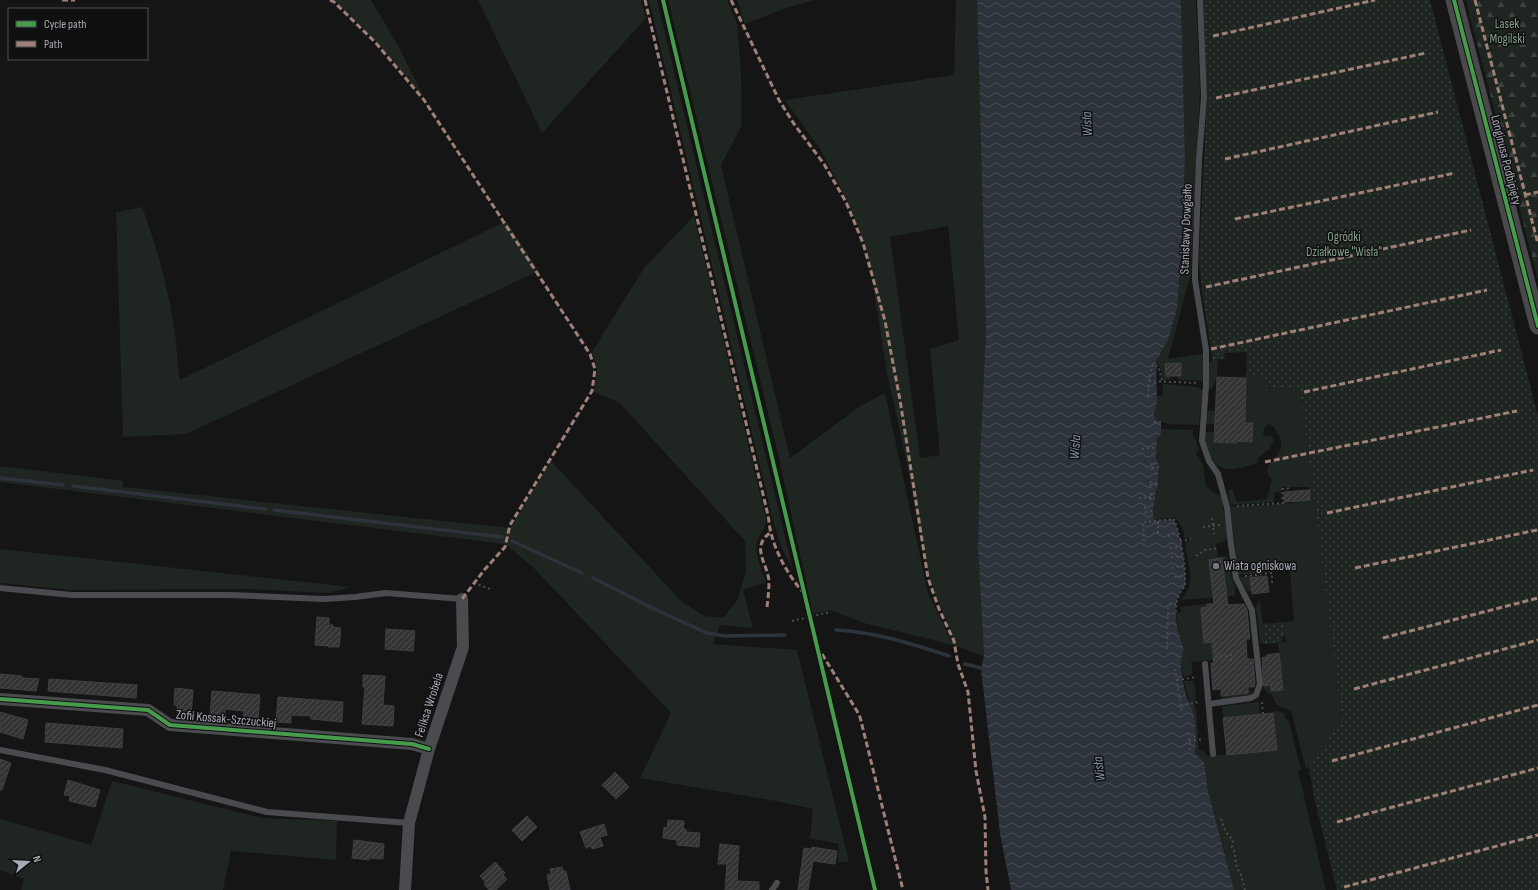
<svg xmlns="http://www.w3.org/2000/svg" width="1538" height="890" font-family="'Sofia Sans Condensed',sans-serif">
	<defs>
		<pattern id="forest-firs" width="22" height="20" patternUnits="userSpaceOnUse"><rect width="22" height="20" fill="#1f2521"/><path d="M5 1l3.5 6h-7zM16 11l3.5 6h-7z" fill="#3d423f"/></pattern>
		<pattern id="park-dots" width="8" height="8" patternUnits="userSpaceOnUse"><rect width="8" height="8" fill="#1f2521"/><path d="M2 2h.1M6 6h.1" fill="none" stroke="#3d423f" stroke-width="1.8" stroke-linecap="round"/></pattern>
		<pattern id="water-waves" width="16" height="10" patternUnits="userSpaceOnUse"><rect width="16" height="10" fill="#2d333a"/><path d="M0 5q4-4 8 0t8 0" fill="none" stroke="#494e54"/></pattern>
		<pattern id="building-hatch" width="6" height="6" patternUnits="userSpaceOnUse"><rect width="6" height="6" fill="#343437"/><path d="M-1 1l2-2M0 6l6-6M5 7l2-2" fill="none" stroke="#4f4f52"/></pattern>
	</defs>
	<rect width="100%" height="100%" fill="#151516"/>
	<path fill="#1f2521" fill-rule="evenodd" d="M334 0H371L400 49 424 97 373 38Z
		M478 0H641L646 18 542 133Z
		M649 0H657L793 570 781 547 772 517Z
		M668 0H727L737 23 741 75 742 125 721 165 790 458 862 405 885 393 928 593 952 643 949 625 935 595 926 566 906 459 887 373 870 266 864 241 844 194 820 149 785 100 954 75 956 0H977L986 332 980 456 978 549 984 656 953 645 864 623 830 610 813 614 779 458ZM948 226 959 340 930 349 940 455 920 458 890 237Z
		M737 0H814L786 8 745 24Z
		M1181 0H1196L1200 91 1191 273 1168 359 1203 354 1204 381 1178 380 1177 376H1171L1169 380H1163L1161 368 1156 364 1158 357 1168 340 1177 309 1185 157Z
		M142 207C157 246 169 292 175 334 177 349 177 365 180 380L506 221 539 271 186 434 123 437 116 212Z
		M694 216 766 519C766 531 760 532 757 542 754 552 762 572 766 582L743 590 753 628 720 625 713 644 797 650 849 862H838L839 844 810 838 813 809 776 801 640 778 671 713 533 567 505 544 0 482V466L123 481V487L510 528 551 461 682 602 704 616 723 618 738 599 746 571 745 541 620 403 594 392 597 370 592 352 644 268Z
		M1212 359H1218L1217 377 1212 389H1209V362H1212Z
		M1246 377H1262L1266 381 1267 387 1300 390 1342 719 1312 765 1306 769 1291 710C1282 709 1274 705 1272 695 1258 692 1263 667 1262 656L1267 655 1271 691 1283 690 1278 643 1286 642 1284 622 1294 621 1290 571 1238 575 1230 507 1294 503V501L1310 500 1309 487H1281V492H1274V502L1230 505 1228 491 1232 489 1237 502 1267 499 1272 479 1268 475 1267 469C1270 463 1274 459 1278 454 1286 444 1277 429 1269 423L1264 429 1263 436 1267 437 1270 435 1273 438 1274 442 1270 445V450H1267L1258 458V463C1239 468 1221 476 1210 456 1206 449 1204 440 1205 432H1214V442L1237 443V441L1252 442 1253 423 1238 422 1245 406Z
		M1163 384 1197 387 1203 390 1199 425 1168 424 1156 420C1153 411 1157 405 1156 396L1163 395Z
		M1207 411H1215V424H1205Z
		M1161 429 1193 430V436L1195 438 1199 450 1196 454 1203 465 1206 486 1211 491 1222 497 1226 526 1227 540 1216 544 1218 557 1226 556 1229 559 1232 580 1235 587V594L1233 596 1181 600C1183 596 1188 591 1189 587 1193 575 1186 555 1185 542L1190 541 1191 539 1189 538H1185L1182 527 1175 517 1153 520C1152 502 1161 484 1159 468 1159 465 1157 462 1157 459 1156 453 1156 446 1157 440 1158 436 1161 434 1161 429Z
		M0 549 350 587 329 593 251 589 71 590 0 583Z
		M1259 575 1260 577 1250 578 1251 591H1247L1239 577Z
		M1260 599 1265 644 1260 643 1256 607Z
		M1207 604 1208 607 1201 608 1204 643 1212 642 1214 660 1191 662 1193 673 1192 675 1183 677 1181 656 1184 649 1179 633 1176 612 1181 613V607Z
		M1184 681H1192L1195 685 1196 701 1194 703C1199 715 1197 737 1199 750L1204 752 1207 756 1277 749 1273 710 1284 713 1286 719 1289 721 1301 770H1298L1326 890H1234L1208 791 1205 768 1204 762 1195 753C1200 728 1189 705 1184 681Z
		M1248 687 1252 693 1249 695 1222 699 1221 696 1248 693Z
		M1259 702 1260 714 1223 718 1222 706Z
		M112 781 262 818 337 821 336 860 231 851 223 890H21L24 879 0 870V819L91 845Z"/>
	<path fill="url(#forest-firs)" d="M1466 0H1538V280Z"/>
	<path fill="url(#park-dots)" d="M1203 0H1430L1538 416V890H1337L1315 801 1309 768 1342 719 1300 390 1266 387V381L1262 378 1246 377 1247 352 1224 353 1225 359H1212L1211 349 1202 292 1199 261 1207 99Z
		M1284 622 1286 636 1282 637V642L1265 644 1263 624Z"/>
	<path fill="url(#water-waves)" d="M977 0H1181L1185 157 1181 257 1177 309 1168 340 1156 361 1157 401 1154 414 1156 420 1161 422V434L1157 438 1156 457 1159 467 1158 485 1156 491 1153 511 1154 521 1174 519C1181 539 1186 564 1185 586 1169 603 1177 630 1184 649 1178 662 1183 684 1187 698 1189 703 1192 707 1193 712 1196 725 1197 740 1195 753L1204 762 1205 768 1208 791 1234 890H1011L1000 833 981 669 984 656 978 549 980 456 986 332Z"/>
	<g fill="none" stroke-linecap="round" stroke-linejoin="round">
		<path stroke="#2d333a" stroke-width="3.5" d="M0 478 63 485
			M73 486 265 509
			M274 510 502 537
			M512 541 582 573
			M593 578 652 608 707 633 725 636 785 635
			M836 630C875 632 913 644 949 656
			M965 664 985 669"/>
	</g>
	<path fill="url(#building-hatch)" stroke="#3e3f42" d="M1181 363V376H1166L1165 364Z
		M1217 377 1246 378 1245 423H1253L1252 442 1237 441V443L1214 442Z
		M1310 490V500L1284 502V492Z
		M1222 558 1228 605 1244 604 1247 610 1250 639H1246L1247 659H1253L1255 683 1254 687H1248V693L1221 696V689L1213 690 1211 663H1214L1212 642 1204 643 1201 608 1208 607 1207 604H1214L1209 560Z
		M1267 576 1269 592 1252 594 1250 578Z
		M317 617 329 618V625H333V627L341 628 339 647H328L329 646 315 645Z
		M386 629 415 631 413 651 385 649Z
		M1279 653 1283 690 1271 691V685L1264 686 1262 658 1267 657V655Z
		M0 674 22 676V678L39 679 36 691 0 688Z
		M363 675 385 676 383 705 394 706 393 726 362 724 365 687H363Z
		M49 679 137 685 136 698 48 691Z
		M175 688 193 690 191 715 177 713V705H174Z
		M212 691 260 695 258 720 243 719 244 711 225 709V717L210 716Z
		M278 697 343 702 342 722 311 719V716L291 715V723L276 722Z
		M0 712 28 720 23 739 0 732Z
		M1273 713 1277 750 1227 755 1223 718Z
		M46 723 123 729 122 748 45 742Z
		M0 759 11 763 2 790H0Z
		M615 772 629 787 616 799 602 785Z
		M68 780 100 790 95 807 69 801 70 796 64 795Z
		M527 816 537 827 522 841 512 830Z
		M668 820 684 821 683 829H686V832L700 833 699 847 677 845V840L663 838 664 827 667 828Z
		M604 824 607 835 600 837 603 846 592 849 591 846 586 848 580 832Z
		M354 840 384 844 383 859 369 858V860L352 858Z
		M720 844 739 846 737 881 759 882V890H725L727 864H718Z
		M812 847 837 851 835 864 813 861 808 890H798L804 848 812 849Z
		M495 862 505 873 503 875 507 879 496 890H489L484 884 486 883 480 876Z
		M562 867 564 872 566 871 570 890H550L547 875 551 874 550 869Z"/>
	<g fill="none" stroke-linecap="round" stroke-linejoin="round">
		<path stroke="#4b4c4f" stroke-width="2" stroke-dasharray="2 3" stroke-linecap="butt" d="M1151 371 1153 364 1159 368 1162 381
			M1149 381 1150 373
			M1148 396 1149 381 1197 383
			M1154 422H1163
			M1142 449 1157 447
			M1152 463V473
			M1152 468 1160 467
			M1150 485H1158
			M1150 488 1151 480
			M1151 493V502
			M1139 498H1155
			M1237 506 1283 503 1282 489 1290 488
			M1145 507 1146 516
			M1145 512 1153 511
			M1212 518 1214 534
			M1158 521V533
			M1203 527 1220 525
			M1168 536 1178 532
			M1180 541 1191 539
			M1144 546 1143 522 1174 519C1181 539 1186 564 1185 586 1178 594 1176 602 1176 612
			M1170 548 1181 547
			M1196 556 1205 550 1219 548
			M1171 557 1182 556
			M1172 568 1183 566
			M1245 576 1272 573V583
			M1175 577 1185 575
			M474 583 490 589
			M792 621 830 612
			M1167 649 1168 605 1176 604
			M1214 661V657L1231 655V661
			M1175 669 1182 714
			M1177 680 1197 677
			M1262 702 1263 714
			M1181 706 1199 702
			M1188 733 1190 750
			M1189 741 1204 739
			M1221 819 1226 832 1233 841 1232 847 1234 850 1237 868 1241 875 1245 890"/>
		<path stroke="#4a4b4e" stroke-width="6" d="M1200 0 1204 97 1199 160 1195 268V280L1206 350V385L1202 441 1209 461 1218 474 1227 507 1231 545 1236 578 1252 610 1260 684 1256 695 1251 698 1209 704
			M0 588 72 595H230L324 599 355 597 386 593 462 599
			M1205 664 1213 754
			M0 750 105 770 267 812 409 823
			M772 890 777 883"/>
		<path stroke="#4a4b4e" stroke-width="12" d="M0 699 148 710 170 725 412 744 429 749
			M405 890 409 823 429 749 463 647 462 599"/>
		<path stroke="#49494c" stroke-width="17" d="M1454 0 1538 326"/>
		<path stroke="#9e8076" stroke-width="3" stroke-dasharray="6 3" stroke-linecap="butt" d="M62 0H75
			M330 0 334 2 375 42 424 100 590 354 595 369 592 391 510 525 505 547 485 569 462 599
			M645 0 767 511C769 518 769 526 771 533 776 553 788 575 802 591
			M731 0 779 100 794 124 824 164 846 202 863 243 885 321 900 400 928 578 939 609 954 641 958 664 968 692 976 771 985 817 986 872 988 890
			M1475 0 1538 244
			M1213 36 1375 0
			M1216 98 1426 53
			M1225 159 1438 112
			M1525 195 1538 192
			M1235 219 1455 173
			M1206 287 1471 230
			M1211 349 1487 290
			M1304 392 1501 350
			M1265 462 1517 411
			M1327 513 1533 470
			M1355 568 1537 530
			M767 607C768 599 769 590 769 581 767 562 750 547 771 532
			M1383 638 1538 598
			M822 654 857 711 860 717 903 890
			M1354 689 1538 640
			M1332 761 1538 705
			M1337 822 1538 768
			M1344 887 1538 835"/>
		<defs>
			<path id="cycleway" d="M663 0 875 890
				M1454 0 1538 326
				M0 699 148 710 170 725 412 744 429 749"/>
		</defs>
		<use href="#cycleway" stroke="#101011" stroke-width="6"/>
		<use href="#cycleway" stroke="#469c4c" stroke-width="4"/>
	</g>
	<circle fill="#75767d" stroke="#101011" stroke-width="1.5" cx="1216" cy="566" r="4"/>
	<g text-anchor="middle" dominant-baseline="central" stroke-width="3" stroke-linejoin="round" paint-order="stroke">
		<g font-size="13" fill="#819e87" stroke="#101011">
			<text x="1507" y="24">Lasek<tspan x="1507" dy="15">Mogilski</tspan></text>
			<text x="1344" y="237">Ogródki<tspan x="1344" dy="15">Działkowe "Wisła"</tspan></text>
		</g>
		<g font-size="13" fill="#a8aab5" stroke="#101011">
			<text transform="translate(1506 160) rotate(76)">Longinusa Podbipięty</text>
			<text transform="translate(1186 229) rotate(-88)">Stanisławy Dowgiałło</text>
			<text transform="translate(429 705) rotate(-72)">Feliksa Wrobela</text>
			<text transform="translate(226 719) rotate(5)">Zofii Kossak-Szczuckiej</text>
		</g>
		<g font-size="13" fill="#a8aab5" stroke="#101011" text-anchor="start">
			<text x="1224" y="566">Wiata ogniskowa</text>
		</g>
		<g font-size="14" font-style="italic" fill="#8393ac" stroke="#101011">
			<text transform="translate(1087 124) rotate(-92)">Wisła</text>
			<text transform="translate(1075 447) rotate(-86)">Wisła</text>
			<text transform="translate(1099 769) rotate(-97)">Wisła</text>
		</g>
	</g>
	<rect x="8" y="8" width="140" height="52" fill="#101011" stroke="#4d4e53"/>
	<rect x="16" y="21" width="20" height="6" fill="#469c4c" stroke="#4d4e53"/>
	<text x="44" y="28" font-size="12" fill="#a8aab5">Cycle path</text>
	<rect x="16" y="41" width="20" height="6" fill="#9e8076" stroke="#4d4e53"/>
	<text x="44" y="48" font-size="12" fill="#a8aab5">Path</text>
	<g transform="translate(28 862) rotate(72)" stroke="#101011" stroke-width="3" paint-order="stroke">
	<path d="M0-3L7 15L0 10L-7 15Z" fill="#a8aab5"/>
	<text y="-6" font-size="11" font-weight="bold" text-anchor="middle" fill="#a8aab5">N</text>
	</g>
</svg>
